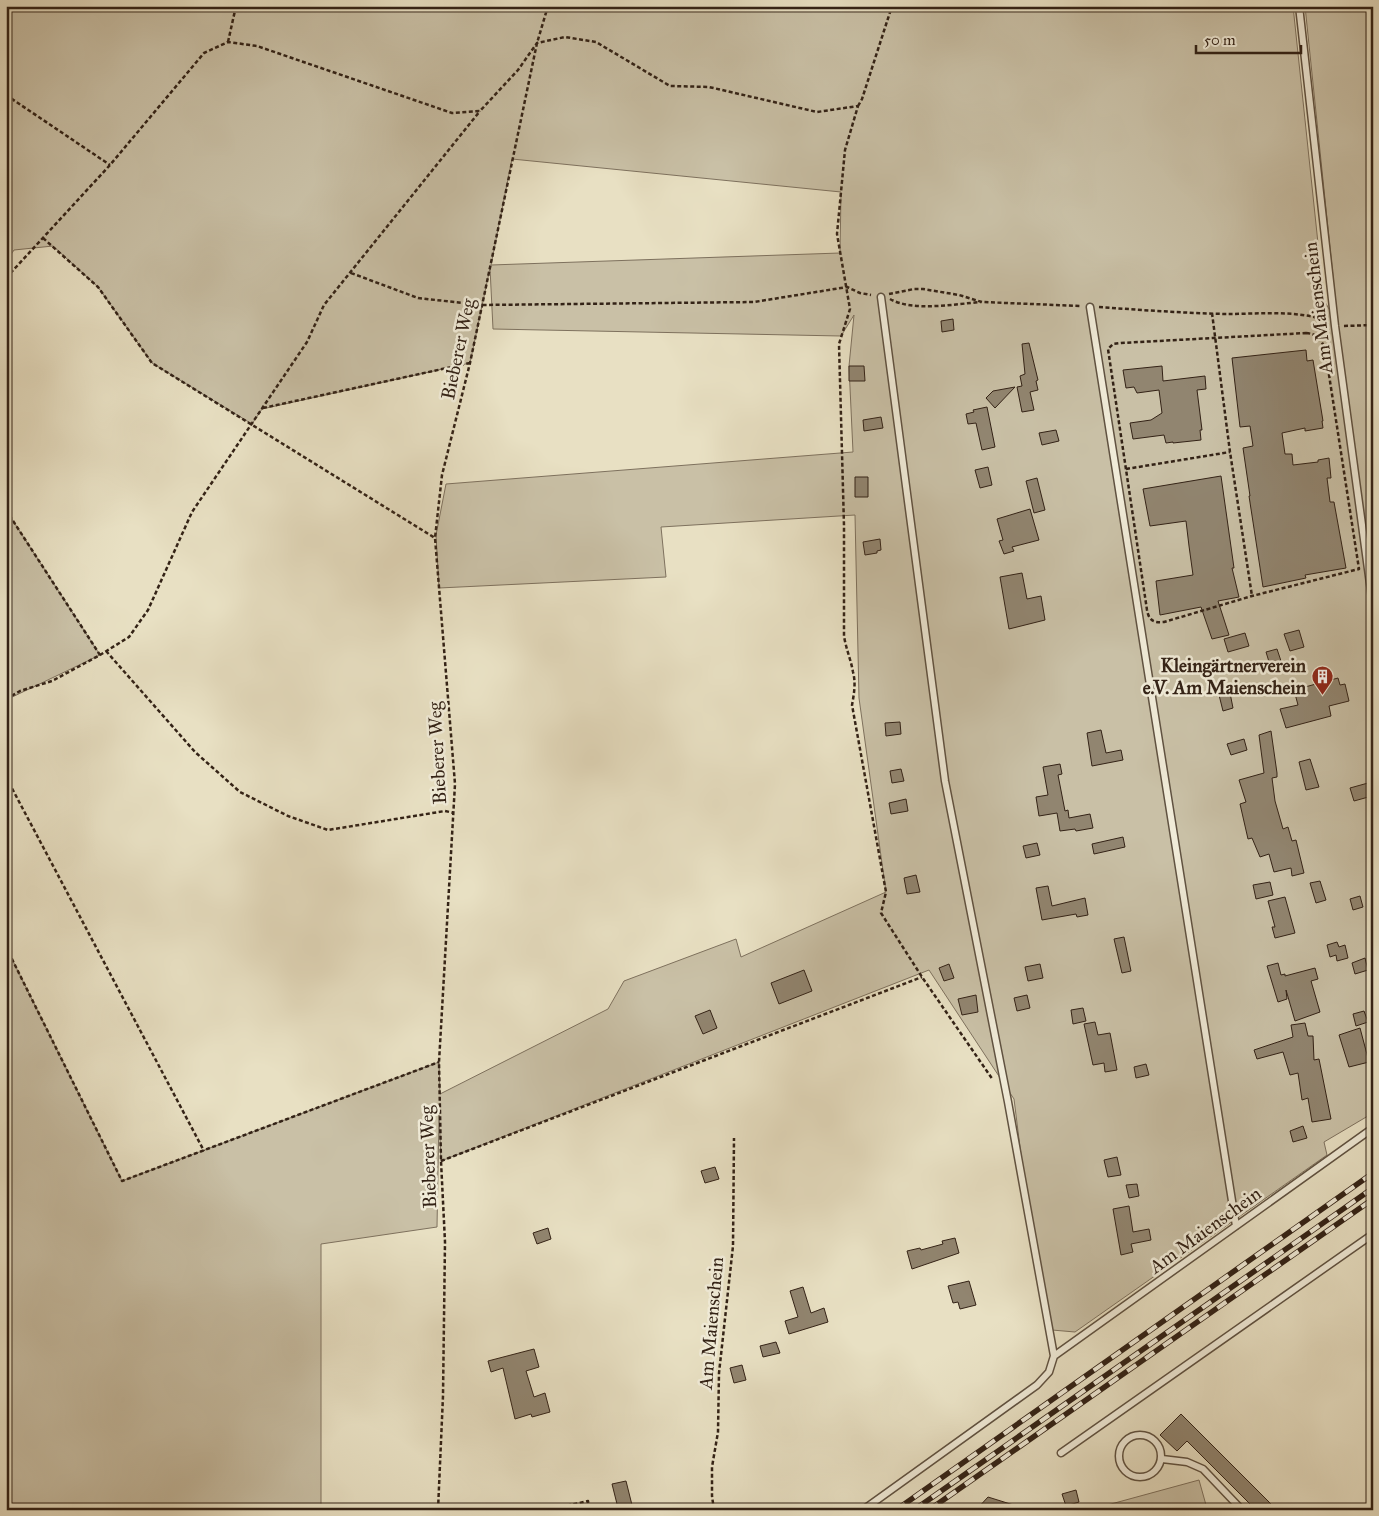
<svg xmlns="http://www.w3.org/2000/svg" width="1379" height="1516" font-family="'IM FELL Great Primer',serif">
	<rect width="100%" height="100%" fill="#e8e0c3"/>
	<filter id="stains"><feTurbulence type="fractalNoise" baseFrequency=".004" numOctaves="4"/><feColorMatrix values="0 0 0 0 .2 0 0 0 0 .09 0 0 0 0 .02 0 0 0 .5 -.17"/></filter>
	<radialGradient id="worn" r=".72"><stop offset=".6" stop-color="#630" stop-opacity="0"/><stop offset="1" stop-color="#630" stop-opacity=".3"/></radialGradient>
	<path fill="#c9c0a6" stroke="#7e715e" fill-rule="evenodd" d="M6 6H1293L1324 300 1338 325 1305 6H1373V1113L1324 1142 1327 1155 1075 1332 1052 1330 1028 1211 1014 1099 929 970 441 1161 439 1115 437 1227 321 1244V1510H6V947L122 1181 439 1062 440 1094 608 1009 624 981 736 939 741 957 886 892 859 698 855 515 661 527 666 577 439 588 436 535 446 484 853 452 849 366 854 315 841 336 493 329 490 268 470 363 262 409 252 424 152 363 98 287 53 246 14 250 6 262ZM512 159 841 192 840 253 491 265Z
		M6 510 100 655 6 700Z
		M1199 1480 1206 1505 1213 1510H1089Z"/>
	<path fill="#918570" stroke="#332216" d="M953 319 954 330 942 332 941 321Z
		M1029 343 1038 380 1036 381 1038 390 1030 392 1034 410 1022 412 1017 387 1022 386 1020 376 1025 374 1022 344Z
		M1306 350 1307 361 1313 360 1323 421H1322L1323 428 1305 431V428L1282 433 1285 454H1292L1293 465 1318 462V460L1329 458 1331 478H1327L1330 502H1334L1346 568 1305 575 1306 578 1263 587 1249 496H1250L1243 448 1253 446 1250 426 1240 427 1232 358Z
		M849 366H864L865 381H849Z
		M1162 366 1163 381 1205 376 1206 389 1197 390 1202 430H1200L1201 440 1173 443V442L1166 443 1164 435 1133 439 1130 423 1151 420 1162 413 1159 390 1137 393 1134 387 1126 388 1123 370Z
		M1015 387 995 408 986 398 993 391Z
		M987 407 995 447 982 450 976 423 968 424 966 414 974 412 973 410Z
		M881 417 883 428 864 431 863 420Z
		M1056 430 1059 441 1042 445 1039 433Z
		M988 467 992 485 980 488 975 470Z
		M1221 476 1234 568H1232L1239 597 1218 601 1229 635 1212 639 1201 607 1160 615 1156 581 1193 575 1189 546 1186 521 1150 526 1143 489Z
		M855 477H868V497H855Z
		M1037 478 1045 510 1034 513 1026 481Z
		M1030 509 1039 540 1012 547 1014 551 1004 554 999 541 1003 540 997 519Z
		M880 539 881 550 877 551V553L865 555 863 542Z
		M1022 573 1027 599 1041 596 1045 620 1009 629 1000 577Z
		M1299 630 1304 647 1290 651 1284 634Z
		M1245 633 1249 646 1228 652 1224 639Z
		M1277 649 1281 661 1270 665 1266 652Z
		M1338 678 1340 685 1345 684 1349 701 1329 706 1331 716 1286 728 1280 709 1298 705 1294 690Z
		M1229 688 1233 708 1223 711 1218 691Z
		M900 722 901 734 886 736 885 723Z
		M1101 730 1106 753 1121 750 1123 760 1092 766 1087 733Z
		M1271 731 1277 773V777L1272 778 1275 801 1283 829 1288 827 1292 841 1296 840 1304 873 1292 876 1291 868 1274 872 1269 854 1260 857 1252 838 1248 839 1240 804 1246 802 1239 780 1264 773 1259 735Z
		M1244 739 1247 750 1231 755 1227 744Z
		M1310 759 1319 787 1306 790 1299 762Z
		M1060 764 1062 774 1058 775 1065 811 1068 810 1069 818 1090 814 1093 828 1076 831 1075 829 1060 831 1057 813 1039 816 1036 797 1048 795 1043 767Z
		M901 769 904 781 892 783 890 771Z
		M1368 783 1372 796 1354 801 1350 788Z
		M906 799 908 811 891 814 889 803Z
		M1123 837 1125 847 1094 854 1092 844Z
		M1037 843 1040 855 1026 858 1023 846Z
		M916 875 920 892 907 894 904 878Z
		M1320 881 1326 900 1316 903 1310 883Z
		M1270 882 1273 895 1256 899 1253 885Z
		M1048 886 1052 906 1085 898 1088 915 1077 917 1076 914 1042 920 1036 888Z
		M1360 896 1363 907 1353 910 1350 899Z
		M1285 897 1295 933 1275 938 1272 927H1275L1268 901Z
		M1124 937 1131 971 1122 973 1114 939Z
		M1337 942 1339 947 1345 945 1348 958 1337 961 1336 955 1330 957 1327 945Z
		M1365 958 1368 970 1355 974 1352 963Z
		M1278 963 1281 975 1285 974V976L1315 968 1318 979 1311 981 1320 1012 1295 1021 1286 990 1287 999 1278 1002 1267 966Z
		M949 964 954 978 944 981 939 968Z
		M1040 964 1043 978 1028 981 1025 967Z
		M804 970 812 991 779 1004 771 983Z
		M976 995 978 1012 962 1015 958 999Z
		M1027 995 1030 1008 1017 1011 1014 998Z
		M1083 1008 1086 1021 1073 1024 1071 1010Z
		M710 1010 717 1028 703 1034 695 1016Z
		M1364 1011 1368 1022 1356 1026 1353 1014Z
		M1095 1022 1098 1035 1110 1033 1117 1070 1105 1072 1104 1063 1093 1065 1084 1024Z
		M1305 1023 1308 1036H1313L1314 1060 1319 1059 1331 1119 1312 1122 1308 1098 1302 1100 1298 1073 1290 1075 1283 1052 1257 1059 1254 1050 1293 1037 1291 1025Z
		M1360 1028 1369 1062 1349 1067 1339 1035Z
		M1146 1064 1149 1075 1136 1078 1134 1067Z
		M1303 1126 1307 1138 1293 1142 1290 1131Z
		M1117 1157 1121 1175 1108 1177 1104 1160Z
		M715 1167 719 1179 705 1183 701 1171Z
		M1137 1184 1139 1196 1129 1198 1126 1185Z
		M1129 1206 1133 1232 1149 1229 1151 1240 1131 1244 1133 1252 1121 1255 1113 1209Z
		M548 1228 551 1239 537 1244 533 1233Z
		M955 1238 959 1253 912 1269 907 1251 920 1248 921 1250 943 1244 942 1241Z
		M969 1281 976 1305 960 1309 958 1302 953 1303 948 1286Z
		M803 1287 811 1313 824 1308 828 1322 789 1334 785 1321 798 1317 790 1291Z
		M776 1342 780 1353 763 1357 760 1346Z
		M534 1349 539 1367 526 1371 534 1397 545 1393 550 1412 532 1417 531 1414 515 1419 503 1368 491 1372 488 1361Z
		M742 1365 746 1380 734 1383 730 1368Z
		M1181 1414 1277 1510H1256L1187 1441 1177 1451 1160 1435Z
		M626 1481 632 1505 618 1508 612 1484Z
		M1076 1490 1079 1502 1066 1506 1062 1494Z
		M988 1497 1020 1507 1019 1510H976Z"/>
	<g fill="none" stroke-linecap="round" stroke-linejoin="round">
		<defs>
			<path id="lane" d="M1299 6 1335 326 1373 606
				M881 297 945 781 1008 1102 1054 1356
				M1090 307 1236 1226
				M1119 1456a21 21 0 1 1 42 0a21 21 0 1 1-42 0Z
				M1061 1453 1373 1234
				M1162 1459 1187 1462 1203 1469 1242 1510
				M863 1510 1037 1385 1049 1372 1054 1356 1373 1128"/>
		</defs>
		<use href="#lane" stroke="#605241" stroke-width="9"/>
		<path stroke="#332216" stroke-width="2.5" stroke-dasharray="4 2.5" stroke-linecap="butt" d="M228 42 236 6
			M6 95 110 165
			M858 106 862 99 892 6
			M43 238 98 287 152 363 435 538
			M351 273 418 298 481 305 754 302 847 287 860 293 871 295
			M6 278 110 165 204 53 228 42 257 46 452 113 480 111 518 70 537 43 565 37 596 42 670 86 709 87 817 112 858 106 845 150 837 234 850 309 839 344 844 526V636C846 649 851 660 853 672 856 683 854 694 852 705L886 892 881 913 922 977 993 1080
			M889 294 914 289H923L959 295 982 302 1081 306
			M890 299C913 312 955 304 981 302
			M1099 307C1141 310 1183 313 1226 314 1257 314 1296 310 1325 320
			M1212 313 1230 452 1252 596
			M1344 326 1373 325
			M1306 333C1317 334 1321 339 1325 349L1359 569 1252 596 1164 622C1154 623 1149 621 1147 610L1108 349 1113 344 1121 343Z
			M263 408 470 363
			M1126 469 1230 452
			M6 510 100 655
			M106 651 195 752 240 792 288 816 328 830 445 811 454 813
			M6 699 20 691 52 681 100 655 129 637 148 610 192 512 307 342 324 305 480 111
			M6 777 204 1151
			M6 947 122 1181 439 1062
			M441 1161 922 977
			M438 1510 443 1396 445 1242 441 1161 439 1062 455 784 435 538 442 475 470 363 537 43 548 6
			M548 1510 588 1501 589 1510
			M714 1510 712 1496V1467L718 1432 719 1373 733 1246 734 1138"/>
		<use href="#lane" stroke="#f0ebd8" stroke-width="6"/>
		<defs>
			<path id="rail" d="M896 1510 1373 1173
				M914 1510 1373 1188
				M929 1510 1373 1199"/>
		</defs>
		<use href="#rail" stroke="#332216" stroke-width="5.5"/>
		<use href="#rail" stroke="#f0ebd8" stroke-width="4" stroke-dasharray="11" stroke-linecap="butt"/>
	</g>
	<defs>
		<symbol id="building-pin" viewBox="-11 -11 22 30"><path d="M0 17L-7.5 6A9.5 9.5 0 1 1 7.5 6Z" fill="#8f2418" stroke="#f0ebd8"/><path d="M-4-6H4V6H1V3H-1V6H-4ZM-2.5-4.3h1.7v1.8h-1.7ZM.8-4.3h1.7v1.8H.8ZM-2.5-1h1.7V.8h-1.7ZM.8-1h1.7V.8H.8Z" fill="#fff"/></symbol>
	</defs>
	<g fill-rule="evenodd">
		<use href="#building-pin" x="1310" y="664" width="25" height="34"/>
	</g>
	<g text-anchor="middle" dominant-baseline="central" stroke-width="5" stroke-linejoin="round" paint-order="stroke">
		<g font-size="19" fill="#332216" stroke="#f0ebd8">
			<text transform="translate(1318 308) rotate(-97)">Am Maienschein</text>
			<text transform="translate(458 349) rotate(-78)">Bieberer Weg</text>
			<text transform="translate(437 753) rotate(-93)">Bieberer Weg</text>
			<text transform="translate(428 1157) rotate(-92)">Bieberer Weg</text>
			<text transform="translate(1205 1230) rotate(-36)">Am Maienschein</text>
			<text transform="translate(711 1323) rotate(-85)">Am Maienschein</text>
		</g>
		<g font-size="19" font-weight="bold" fill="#332216" stroke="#f0ebd8" text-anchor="end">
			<text x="1306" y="665">Kleingärtnerverein<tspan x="1306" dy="22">e.V. Am Maienschein</tspan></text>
		</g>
	</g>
	<rect width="1379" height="1516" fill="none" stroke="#e8e0c3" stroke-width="25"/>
	<rect x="8" y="8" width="1364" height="1501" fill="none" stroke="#332216" stroke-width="2.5"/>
	<rect x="12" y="12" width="1354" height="1491" fill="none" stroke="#332216"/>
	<path d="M1196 45v8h105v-8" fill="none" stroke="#332216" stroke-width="2.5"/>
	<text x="1204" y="45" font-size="15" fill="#332216" stroke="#f0ebd8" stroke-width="4" paint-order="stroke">50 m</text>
	<rect width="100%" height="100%" filter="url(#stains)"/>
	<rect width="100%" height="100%" fill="url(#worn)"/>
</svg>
